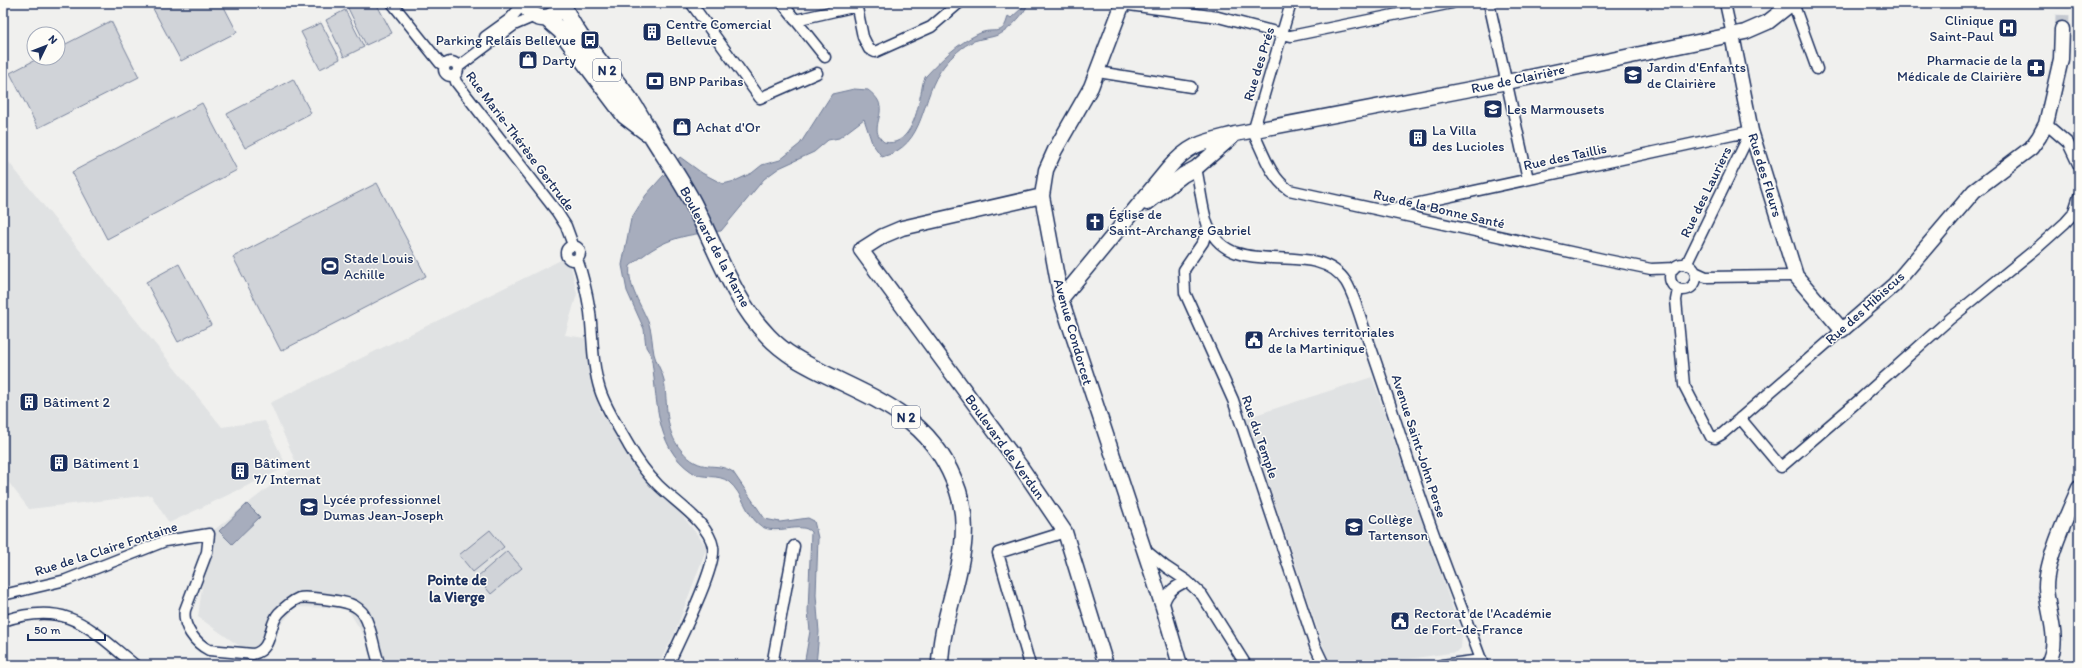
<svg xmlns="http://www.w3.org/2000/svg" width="2082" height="668" font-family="Itim,sans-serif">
	<rect width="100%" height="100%" fill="#f0f0ee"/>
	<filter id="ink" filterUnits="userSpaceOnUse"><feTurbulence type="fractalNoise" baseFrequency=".025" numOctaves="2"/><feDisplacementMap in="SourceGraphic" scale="8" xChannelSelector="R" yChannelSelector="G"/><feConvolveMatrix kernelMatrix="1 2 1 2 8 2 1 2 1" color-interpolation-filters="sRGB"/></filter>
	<g filter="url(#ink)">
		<path fill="#e0e2e3" d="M3 155 222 427 265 421 287 467 169 523 151 495 29 509 3 475Z
			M569 256 577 294 565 335 585 338 600 411 707 547 674 635 658 665H382L347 608 295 607 255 657 198 617 209 534 297 465 270 403Z
			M1372 377 1462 635 1461 648 1457 652 1367 665H1334L1329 663 1246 418Z"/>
		<path fill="#d0d3d8" stroke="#76819b" d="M150 3H222L237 32 181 61Z
			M348 3H376L392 33 366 45 346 4Z
			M345 10 364 47 344 57 326 20Z
			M111 21 139 77 38 128 10 73 39 58H58V48Z
			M321 23 340 59 320 69 301 32Z
			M293 79 311 113 245 148 227 114Z
			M202 103 237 170 107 239 72 172Z
			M377 183 426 276 281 351 233 257Z
			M179 264 211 325 178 342 146 282Z
			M490 530 504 547 473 572 459 555Z
			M507 551 522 568 491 594 477 577Z"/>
		<path fill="#a7adbd" stroke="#6f7b97" d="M1022 3H1028C1026 13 1007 32 998 35 990 38 982 38 974 41 962 46 952 56 944 66 919 97 928 145 882 157L872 143 864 119 839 138 828 140 814 152 779 168 764 179 721 231C680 235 662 239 630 266 627 286 642 306 649 324 652 333 652 344 654 354 656 363 662 371 664 380 668 404 664 430 681 450 701 475 715 460 733 472L765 519 780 522 808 518 814 521 818 538 816 595 819 632 816 665H804L810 631 808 612 811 532C802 521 775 536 761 526 746 516 743 493 729 482 718 473 703 480 692 472 653 446 658 396 651 355L646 347 644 329 627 291 622 265 631 219 646 195 680 157 702 173 723 184 735 181 752 173 762 165 780 160 800 144 832 94 854 89 868 90C873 94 879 99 880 106 882 119 870 131 884 142 908 148 917 115 920 97 922 91 922 81 926 76 942 59 957 44 978 34 994 26 1003 39 1008 16L1011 18 1022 8Z
			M247 504 260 517 232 544 219 531Z"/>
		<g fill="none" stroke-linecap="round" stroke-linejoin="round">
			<path stroke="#c5c9d1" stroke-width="14" stroke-dasharray="14 7" stroke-linecap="butt" d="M2062 29 2063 3"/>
			<defs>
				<path id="street" d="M392 3 440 63 445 65
					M691 3 760 98 817 73
					M782 3 825 57
					M856 3 863 37 869 49 875 52 931 27 959 3
					M1291 3 1253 132C1263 152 1270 177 1289 190L1607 260 1651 269 1674 268
					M1489 3 1528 179
					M1725 3 1732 35
					M1793 3 1817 69
					M1122 4 1218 17 1291 36 1452 3
					M795 20 857 6
					M485 37 510 19 524 3
					M444 69a7 7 0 1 1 14 0a7 7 0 1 1-14 0Z
					M458 67 514 25 535 16
					M1098 72 1191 87
					M454 75 456 82 557 212 566 226 573 245
					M2046 124 2068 143 2079 166
					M1196 168C1200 185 1202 210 1208 226 1233 284 1315 235 1346 282 1355 297 1360 317 1366 334 1382 378 1396 423 1411 468 1432 535 1459 599 1483 665
					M1387 210 1751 131
					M1208 226 1203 242 1184 270 1185 293 1233 400 1315 646 1324 665
					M566 253a7 7 0 1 1 14 0a7 7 0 1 1-14 0Z
					M577 259C583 276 587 293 590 312 593 338 592 365 600 390 606 409 619 428 629 446 637 460 646 473 658 485 675 502 709 523 713 547 717 567 678 643 668 665
					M1670 277a13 13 0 1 1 26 0a13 13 0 1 1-26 0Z
					M1686 265 1751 131
					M1695 272 1706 277 1796 276
					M1678 290 1676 300 1684 385 1711 437 1715 438 1722 434 1842 330
					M1740 418 1781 467 1858 401 1951 318 2037 248 2065 223 2073 214 2079 196
					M1144 549 1166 567 1187 581 1202 595 1246 665
					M3 595 66 580 165 541 209 534 207 552 185 610C182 626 195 643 209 650L253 654C274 649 267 626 279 613 285 607 292 601 299 598 307 596 342 601 350 604 356 606 362 611 364 615 373 630 373 650 380 665
					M1163 607C1166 592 1174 587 1187 581
					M3 621C68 600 88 627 135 665
					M772 665 794 546
					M1030 665 998 553 1065 532
					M1442 665 1481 660"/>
				<path id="secondary" d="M1123 3 1091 87 1055 150 1046 170 1042 196 1061 299 1163 607 1180 665
					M1732 35 1751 131 1796 276 1842 330 1894 285 1974 191 2031 148 2039 137 2046 124 2061 59 2062 29
					M1042 196 902 228 883 236 861 250 1021 467 1065 532 1106 665
					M1147 203 1183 175 1196 168 1232 137
					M1061 299 1168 169C1190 143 1204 142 1235 134L1507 82 1745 32 1768 22 1792 3
					M2047 665C2062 640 2047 613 2046 587 2046 560 2068 513 2079 488"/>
				<path id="primary" d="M524 3C530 16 542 23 555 14
					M563 3C570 32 615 77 633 104 640 115 646 126 652 136 666 159 681 180 693 203 716 248 733 300 768 336 784 353 803 363 823 373 884 403 934 420 958 491 978 550 941 606 940 665
					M546 18 561 31 625 116 646 132"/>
			</defs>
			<use href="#street" stroke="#1b2f5e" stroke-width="13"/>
			<use href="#secondary" stroke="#1b2f5e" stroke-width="17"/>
			<use href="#primary" stroke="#1b2f5e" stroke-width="19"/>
			<use href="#street" stroke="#fdfcf7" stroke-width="10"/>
			<use href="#secondary" stroke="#fdfcf7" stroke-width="14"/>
			<use href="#primary" stroke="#fdfcf7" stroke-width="16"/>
		</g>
	</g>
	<defs>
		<symbol id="hospital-square" viewBox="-11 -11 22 22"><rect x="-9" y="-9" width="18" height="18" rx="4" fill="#1b2f5e" stroke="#fdfcf7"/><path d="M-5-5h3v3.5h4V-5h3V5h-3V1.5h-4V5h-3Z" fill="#fff"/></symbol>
		<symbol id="building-square" viewBox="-11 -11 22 22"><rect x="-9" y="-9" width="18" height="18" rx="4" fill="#1b2f5e" stroke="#fdfcf7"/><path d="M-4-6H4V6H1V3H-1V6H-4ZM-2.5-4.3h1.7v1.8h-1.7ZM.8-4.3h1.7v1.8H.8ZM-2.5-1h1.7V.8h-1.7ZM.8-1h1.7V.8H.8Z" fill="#fff"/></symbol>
		<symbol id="bus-square" viewBox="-11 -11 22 22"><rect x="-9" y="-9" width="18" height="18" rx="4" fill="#1b2f5e" stroke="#fdfcf7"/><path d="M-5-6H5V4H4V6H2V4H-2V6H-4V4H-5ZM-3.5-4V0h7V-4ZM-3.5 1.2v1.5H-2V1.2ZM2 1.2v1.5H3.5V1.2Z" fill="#fff"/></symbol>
		<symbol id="shop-square" viewBox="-11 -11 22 22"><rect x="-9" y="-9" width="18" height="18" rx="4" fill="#1b2f5e" stroke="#fdfcf7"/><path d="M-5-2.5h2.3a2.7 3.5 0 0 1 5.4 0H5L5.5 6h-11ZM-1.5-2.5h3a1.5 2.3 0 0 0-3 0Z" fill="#fff"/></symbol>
		<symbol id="pharmacy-square" viewBox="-11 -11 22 22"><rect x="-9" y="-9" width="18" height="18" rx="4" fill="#1b2f5e" stroke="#fdfcf7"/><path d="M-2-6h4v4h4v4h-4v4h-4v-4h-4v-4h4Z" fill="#fff"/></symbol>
		<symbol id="school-square" viewBox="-11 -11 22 22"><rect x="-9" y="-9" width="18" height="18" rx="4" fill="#1b2f5e" stroke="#fdfcf7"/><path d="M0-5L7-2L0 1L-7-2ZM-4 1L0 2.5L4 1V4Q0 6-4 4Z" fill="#fff"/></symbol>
		<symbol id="bank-square" viewBox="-11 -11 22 22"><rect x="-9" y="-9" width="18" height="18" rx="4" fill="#1b2f5e" stroke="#fdfcf7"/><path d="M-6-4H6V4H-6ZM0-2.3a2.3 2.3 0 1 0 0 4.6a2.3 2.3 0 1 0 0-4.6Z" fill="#fff"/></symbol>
		<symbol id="church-square" viewBox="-11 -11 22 22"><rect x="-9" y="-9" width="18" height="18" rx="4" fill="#1b2f5e" stroke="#fdfcf7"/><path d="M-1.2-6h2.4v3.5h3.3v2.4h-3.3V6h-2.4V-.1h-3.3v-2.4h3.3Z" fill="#fff"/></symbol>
		<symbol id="stadium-square" viewBox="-11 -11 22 22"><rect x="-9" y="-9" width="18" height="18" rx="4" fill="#1b2f5e" stroke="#fdfcf7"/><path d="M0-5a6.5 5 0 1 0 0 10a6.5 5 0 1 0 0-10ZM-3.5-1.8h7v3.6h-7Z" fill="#fff"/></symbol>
		<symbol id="civic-square" viewBox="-11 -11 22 22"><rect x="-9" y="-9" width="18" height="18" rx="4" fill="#1b2f5e" stroke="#fdfcf7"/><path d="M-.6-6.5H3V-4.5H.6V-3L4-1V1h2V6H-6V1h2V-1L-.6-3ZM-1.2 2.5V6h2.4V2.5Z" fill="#fff"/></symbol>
	</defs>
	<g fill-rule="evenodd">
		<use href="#hospital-square" x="1997" y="17" width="22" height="22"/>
		<use href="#building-square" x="641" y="21" width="22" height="22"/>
		<use href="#bus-square" x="579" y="29" width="22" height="22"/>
		<use href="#shop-square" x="517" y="49" width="22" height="22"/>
		<use href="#pharmacy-square" x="2025" y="57" width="22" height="22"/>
		<use href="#school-square" x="1622" y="64" width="22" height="22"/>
		<use href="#bank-square" x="644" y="70" width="22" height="22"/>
		<use href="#school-square" x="1482" y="98" width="22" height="22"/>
		<use href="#shop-square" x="671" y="116" width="22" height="22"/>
		<use href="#building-square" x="1407" y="127" width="22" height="22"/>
		<use href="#church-square" x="1084" y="211" width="22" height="22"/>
		<use href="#stadium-square" x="319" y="255" width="22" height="22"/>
		<use href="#civic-square" x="1243" y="329" width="22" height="22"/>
		<use href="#building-square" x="18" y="391" width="22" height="22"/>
		<use href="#building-square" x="48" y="452" width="22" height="22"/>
		<use href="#building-square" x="229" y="460" width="22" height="22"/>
		<use href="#school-square" x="298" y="496" width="22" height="22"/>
		<use href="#school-square" x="1343" y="516" width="22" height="22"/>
		<use href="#civic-square" x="1389" y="610" width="22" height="22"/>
	</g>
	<g text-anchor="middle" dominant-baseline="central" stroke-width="3" stroke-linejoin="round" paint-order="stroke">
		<g fill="#fdfcf7" stroke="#5f6c8c" stroke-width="1">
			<rect x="593" y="59" width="28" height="22" rx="3"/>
			<rect x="892" y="406" width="28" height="22" rx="3"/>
		</g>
		<g font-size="13" font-weight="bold" fill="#1b2f5e">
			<text x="607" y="70">N 2</text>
			<text x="906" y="417">N 2</text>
		</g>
		<g font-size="14" fill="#1b2f5e" stroke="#fdfcf7" text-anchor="start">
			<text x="1994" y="20" text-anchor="end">Clinique<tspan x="1994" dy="16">Saint-Paul</tspan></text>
			<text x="666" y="24">Centre Comercial<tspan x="666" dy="16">Bellevue</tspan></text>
			<text x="576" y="40" text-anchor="end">Parking Relais Bellevue</text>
			<text x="542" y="60">Darty</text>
			<text x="2022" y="60" text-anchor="end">Pharmacie de la<tspan x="2022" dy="16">Médicale de Clairière</tspan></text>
			<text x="1647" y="67">Jardin d'Enfants<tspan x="1647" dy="16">de Clairière</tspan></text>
			<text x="669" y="81">BNP Paribas</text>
			<text x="1507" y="109">Les Marmousets</text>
			<text x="696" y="127">Achat d'Or</text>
			<text x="1432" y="130">La Villa<tspan x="1432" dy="16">des Lucioles</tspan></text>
			<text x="1109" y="214">Église de<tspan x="1109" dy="16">Saint-Archange Gabriel</tspan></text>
			<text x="344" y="258">Stade Louis<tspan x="344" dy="16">Achille</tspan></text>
			<text x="1268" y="332">Archives territoriales<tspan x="1268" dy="16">de la Martinique</tspan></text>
			<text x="43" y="402">Bâtiment 2</text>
			<text x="73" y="463">Bâtiment 1</text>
			<text x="254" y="463">Bâtiment<tspan x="254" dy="16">7/ Internat</tspan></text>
			<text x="323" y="499">Lycée professionnel<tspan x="323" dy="16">Dumas Jean-Joseph</tspan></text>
			<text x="1368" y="519">Collège<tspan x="1368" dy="16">Tartenson</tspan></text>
			<text x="1414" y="613">Rectorat de l'Académie<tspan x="1414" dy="16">de Fort-de-France</tspan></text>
		</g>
		<g font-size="14" fill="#1b2f5e" stroke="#fdfcf7">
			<text transform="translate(1259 64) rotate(-73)">Rue des Prés</text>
			<text transform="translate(1518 79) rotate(-12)">Rue de Clairière</text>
			<text transform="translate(520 141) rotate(53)">Rue Marie-Thérèse Gertrude</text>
			<text transform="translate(1565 157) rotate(-12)">Rue des Taillis</text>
			<text transform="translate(1765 175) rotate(73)">Rue des Fleurs</text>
			<text transform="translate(1706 192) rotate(-64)">Rue des Lauriers</text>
			<text transform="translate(1439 209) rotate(13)">Rue de la Bonne Santé</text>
			<text transform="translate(715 247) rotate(62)">Boulevard de la Marne</text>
			<text transform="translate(1865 308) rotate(-42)">Rue des Hibiscus</text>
			<text transform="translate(1073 332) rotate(74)">Avenue Condorcet</text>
			<text transform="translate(1260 437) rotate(71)">Rue du Temple</text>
			<text transform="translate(1419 446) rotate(72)">Avenue Saint-John Perse</text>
			<text transform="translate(1005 447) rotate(54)">Boulevard de Verdun</text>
			<text transform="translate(106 549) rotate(-18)">Rue de la Claire Fontaine</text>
		</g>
		<g font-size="15" font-weight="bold" fill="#1b2f5e" stroke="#fdfcf7">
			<text x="457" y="580">Pointe de<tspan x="457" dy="17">la Vierge</tspan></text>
		</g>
	</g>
	<rect width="2082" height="668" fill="none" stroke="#fdfcf7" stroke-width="16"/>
	<rect x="8" y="8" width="2066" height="652" fill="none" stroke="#1b2f5e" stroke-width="1.5" filter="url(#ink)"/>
	<g transform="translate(46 46) rotate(47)"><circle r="19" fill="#fdfcf7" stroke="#a3aaba"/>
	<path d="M0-3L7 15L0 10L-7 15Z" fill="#1b2f5e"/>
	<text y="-6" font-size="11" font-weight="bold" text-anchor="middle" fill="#1b2f5e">N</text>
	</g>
	<path d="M28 634v6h77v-6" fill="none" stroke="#1b2f5e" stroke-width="2"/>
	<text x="34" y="634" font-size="12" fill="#1b2f5e" stroke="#fdfcf7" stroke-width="3" paint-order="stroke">50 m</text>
</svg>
